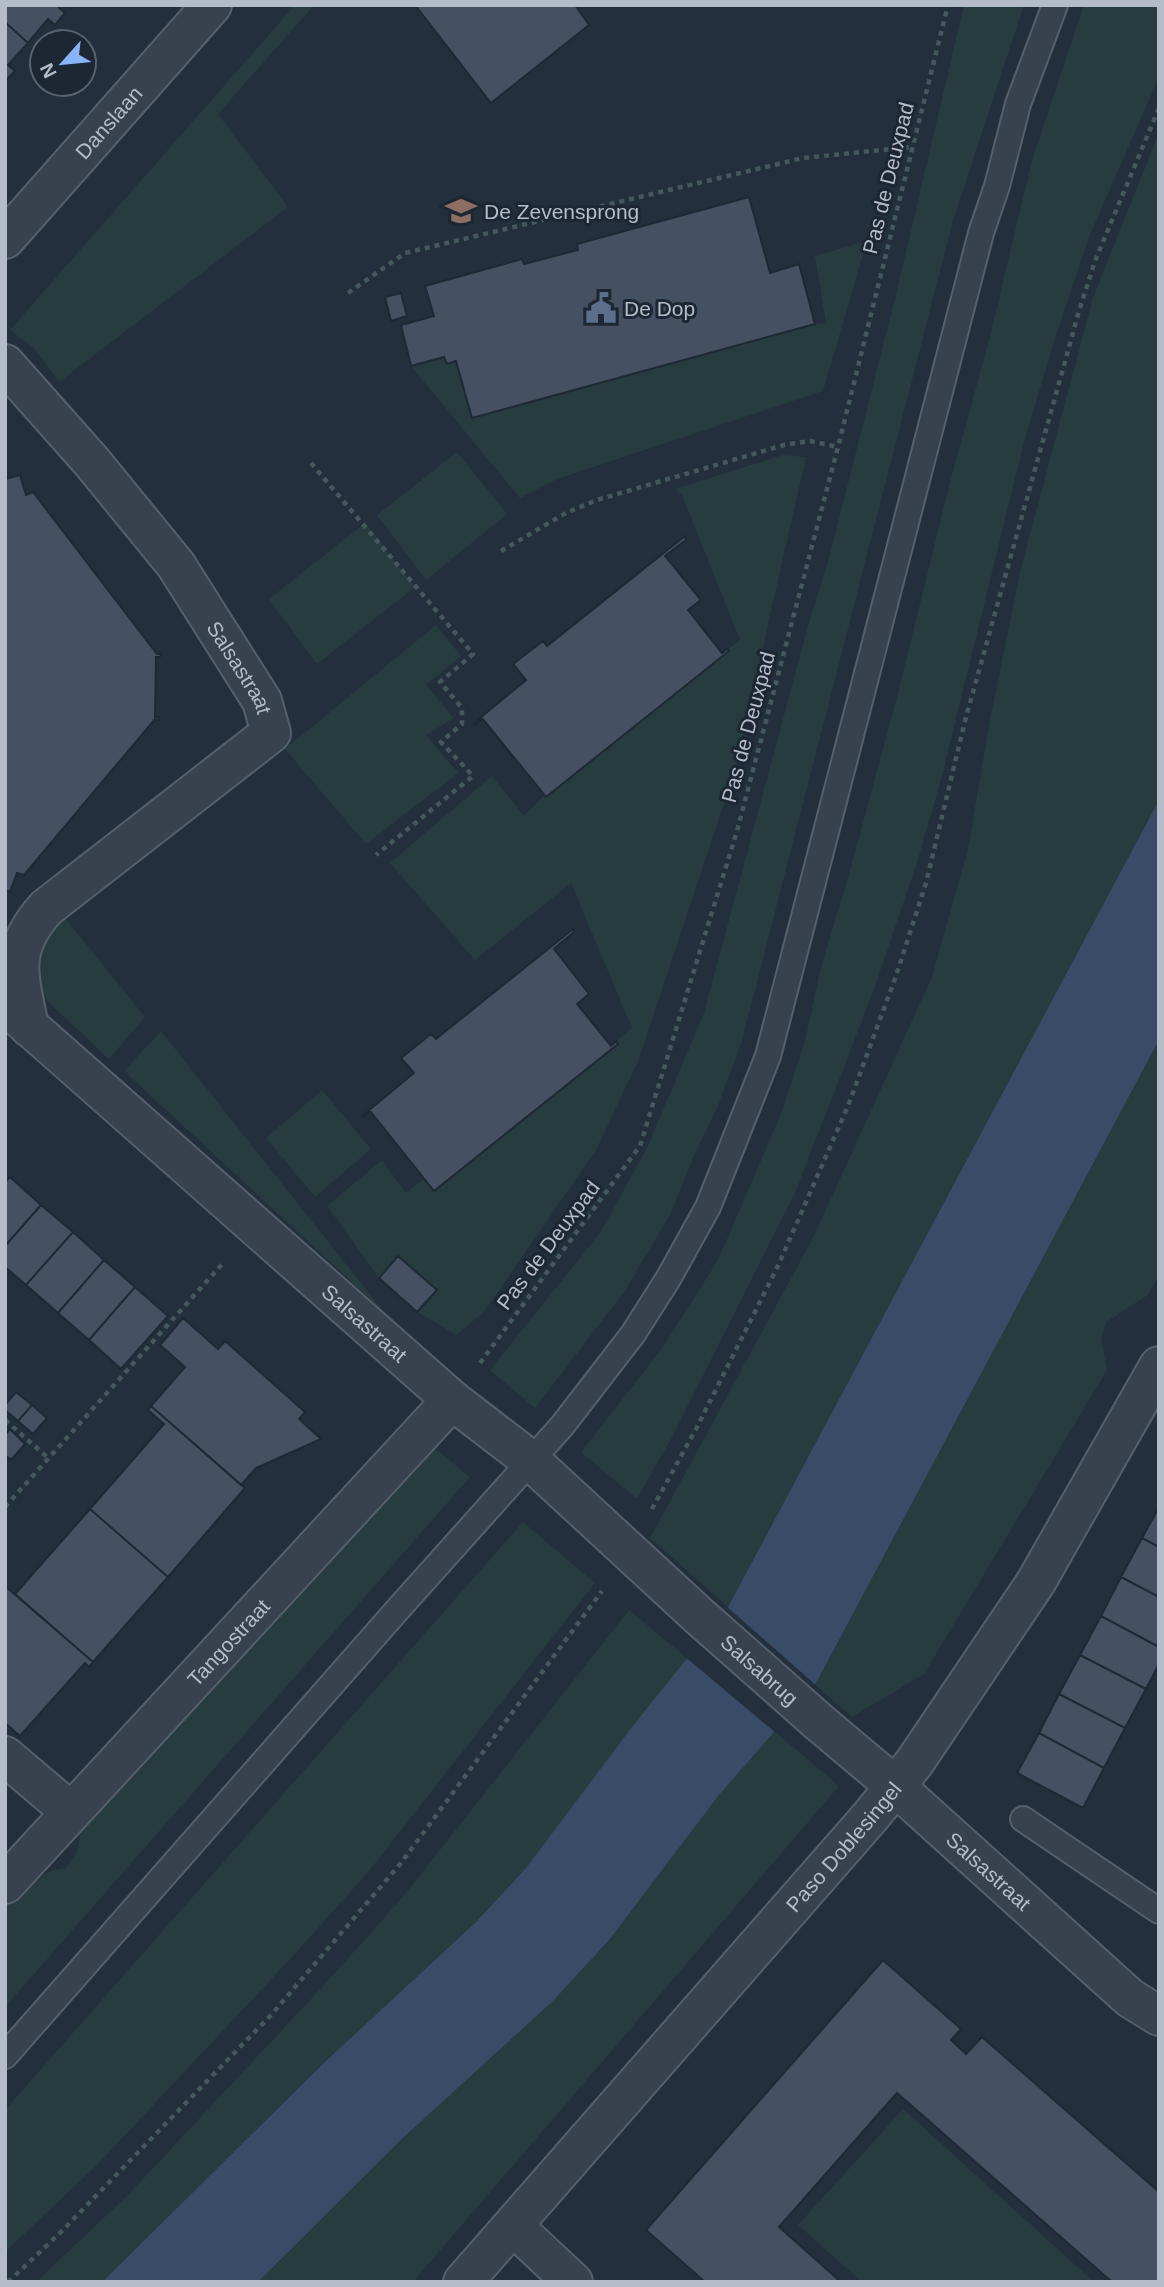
<svg xmlns="http://www.w3.org/2000/svg" width="1164" height="2287" font-family="Arial,sans-serif">
	<rect width="100%" height="100%" fill="#242f3e"/>
	<path fill="#263c3f" d="M295 5H314L218 114 288 207 59 382 34 348 10 330Z
		M964 5H1024L954 217 741 1044 717 1108 693 1158 670 1215 624 1292 535 1408 490 1370 600 1233 647 1148 704 1013 808 626 829 558 895 299Z
		M1084 5H1159V77L1089 237 1058 329 1025 438 942 776 917 863 873 992 795 1193 672 1437 637 1499 581 1452 661 1350 718 1260 781 1114 805 1041 820 971 849 874 897 697 950 482 990 337 1031 164Z
		M1159 133V800L728 1607 650 1538 813 1238 932 977 968 849 991 714 1021 568 1093 298Z
		M867 241 823 391 557 479 520 498 411 366 444 357 447 364 456 361 472 418 815 324 826 323 815 256Z
		M457 452 507 514 426 580 377 515Z
		M783 455 806 457 735 770 638 1061 596 1150 484 1312 456 1335 417 1312 437 1290 398 1256 379 1278 327 1206 382 1160 406 1193 433 1172 443 1184 632 1028 571 883 475 960 390 863 492 776 524 816 557 783 740 640 682 495 675 489Z
		M365 523 415 587 317 664 269 599Z
		M436 625 461 656 426 685 454 718 426 735 458 773 366 844 285 749Z
		M65 918 145 1017 109 1059 47 1001 30 968 47 934Z
		M161 1031 384 1312 124 1071Z
		M1159 1040V1275L1148 1295 1106 1322 1101 1338 1107 1370 924 1674 852 1717 815 1685Z
		M322 1090 371 1149 315 1197 266 1138Z
		M421 1437 470 1477 5 2007V1907C25 1889 38 1871 66 1868L77 1852 82 1826Z
		M523 1522 595 1583 369 1871 293 1956 97 2165 5 2252V2110Z
		M629 1610 687 1658 526 1868 476 1922 329 2058 102 2282H36L127 2196 325 1984 402 1898Z
		M774 1731 839 1786 413 2282H258L404 2137 554 2000 610 1939 719 1795Z
		M903 2109 1094 2282H862L798 2225Z"/>
	<path fill="#394c67" d="M1159 800V1040L815 1685 719 1795 610 1939 554 2000 404 2137 258 2282H102L329 2058 476 1922 526 1868 632 1727 728 1607Z"/>
	<path fill="#242f3e" d="M725 1605 818 1687 776 1733 684 1656Z"/>
	<path fill="#455162" stroke="#1f2835" stroke-width="2" d="M5 5H56L65 13 55 25 48 19 28 43 5 22Z
		M415 5H575L589 25 491 103Z
		M5 22 28 43 8 65 15 71 5 81Z
		M749 197 770 273 799 264 815 324 472 418 456 361 447 364 444 357 411 366 401 325 434 316 425 286 522 259 524 264 578 250 577 244Z
		M401 293 407 316 391 321 385 297Z
		M20 475 26 495 33 492 157 654H161L160 657H156L155 717H159V720L155 719 24 875 17 873 10 892 5 890V479Z
		M685 536 686 540 665 556 701 600 688 610 722 653 728 648 729 651 546 797 482 718 475 725 474 723 526 680 513 664 543 641 547 646Z
		M573 929 574 932 554 949 589 994 577 1004 611 1046 616 1041 618 1044 434 1191 370 1111 363 1117 362 1116 414 1073 401 1058 431 1034 436 1039Z
		M10 1177 41 1205 5 1246V1182Z
		M41 1205 73 1232 26 1285 5 1267V1246Z
		M73 1232 104 1260 58 1313 26 1285Z
		M398 1256 437 1290 417 1312 379 1278Z
		M104 1260 135 1287 89 1340 58 1313Z
		M135 1287 168 1316 121 1369 89 1340Z
		M183 1318 218 1349 225 1341 305 1412 299 1419 321 1439 256 1468 241 1485 151 1406 185 1367 160 1345Z
		M16 1392 32 1405 18 1421 5 1410V1405Z
		M32 1405 47 1418 33 1434 18 1421Z
		M151 1406 245 1488 168 1577 90 1509 164 1424 148 1410Z
		M10 1429 25 1444 11 1460 5 1455V1435Z
		M1159 1507V1547L1142 1538Z
		M90 1509 168 1577 93 1662 15 1594Z
		M1142 1538 1159 1547V1597L1121 1577Z
		M1121 1577 1159 1597V1647L1101 1616Z
		M5 1586 93 1662 89 1667 85 1663 20 1736 5 1723Z
		M1101 1616 1159 1647V1664L1146 1689 1080 1655Z
		M1080 1655 1146 1689 1125 1728 1059 1694Z
		M1059 1694 1125 1728 1104 1768 1039 1733Z
		M1039 1733 1104 1768 1083 1808 1017 1773Z
		M883 1960 961 2029 951 2040 966 2054 982 2037 1159 2192V2282H1112L897 2093 779 2227 841 2282H705L646 2230Z"/>
	<g fill="none" stroke-linecap="round" stroke-linejoin="round">
		<defs>
			<path id="lane" d="M1023 1819 1159 1911
				M5 2056 399 1608 562 1426 633 1334 668 1279 708 1207 768 1056 981 233 997 186 1018 104 1055 5"/>
			<g id="street">
				<path id="s1" d="M5 239 212 5"/>
				<path id="s2" d="M5 364 92 462 176 565 262 701 271 733 46 908C8 950 19 976 29 1027"/>
				<path id="s3" d="M5 1005 452 1400 530 1460 699 1616 820 1723 895 1786 1130 1998 1159 2016"/>
				<path d="M5 1756 71 1812"/>
				<path id="s4" d="M5 1884 452 1400"/>
				<path d="M513 2226 573 2282"/>
				<path id="s5" d="M463 2282 870 1817 914 1763 1036 1582 1159 1366"/>
			</g>
		</defs>
		<use href="#lane" stroke="#565f6c" stroke-width="28"/>
		<use href="#street" stroke="#565f6c" stroke-width="42"/>
		<path stroke="#44595c" stroke-width="4.5" stroke-dasharray="5 5" stroke-linecap="butt" d="M348 293 405 253 803 158 912 147
			M311 463 473 654 440 682 462 708V724L441 742 473 776 376 855
			M501 551 566 513 597 500 784 445 810 441 838 447
			M480 1363 640 1146 737 831 838 447 948 5
			M5 1420 47 1457
			M5 1507 224 1262
			M652 1509 697 1427 778 1266 848 1106 896 976 926 883 965 721 1079 311 1095 261 1159 108
			M8 2282 58 2235 272 2014 401 1863 602 1591"/>
		<use href="#lane" stroke="#38414e" stroke-width="24"/>
		<use href="#street" stroke="#38414e" stroke-width="38"/>
	</g>
	<defs>
		<symbol id="school-bare" viewBox="-9 -9 18 18"><path d="M0-5L7-2L0 1L-7-2ZM-4 1L0 2.5L4 1V4Q0 6-4 4Z" fill="#8d6e63" stroke="#1d2633" stroke-width="2.5" paint-order="stroke"/></symbol>
		<symbol id="civic-bare" viewBox="-9 -9 18 18"><path d="M-.6-6.5H3V-4.5H.6V-3L4-1V1h2V6H-6V1h2V-1L-.6-3ZM-1.2 2.5V6h2.4V2.5Z" fill="#5c6f8a" stroke="#1d2633" stroke-width="2.5" paint-order="stroke"/></symbol>
	</defs>
	<g fill-rule="evenodd">
		<use href="#school-bare" x="439" y="189" width="44" height="44"/>
		<use href="#civic-bare" x="579" y="286" width="44" height="44"/>
	</g>
	<g text-anchor="middle" dominant-baseline="central" stroke-width="6" stroke-linejoin="round" paint-order="stroke">
		<g font-size="21" fill="#b4bcc9" stroke="#1d2633">
			<text stroke="none"><textPath href="#s1" startOffset="156">Danslaan</textPath></text>
			<text transform="translate(888 178) rotate(-76)">Pas de Deuxpad</text>
			<text stroke="none"><textPath href="#s2" startOffset="385">Salsastraat</textPath></text>
			<text transform="translate(748 727) rotate(-75)">Pas de Deuxpad</text>
			<text transform="translate(548 1245) rotate(-53)">Pas de Deuxpad</text>
			<text stroke="none"><textPath href="#s3" startOffset="480">Salsastraat</textPath></text>
			<text stroke="none"><textPath href="#s4" startOffset="329">Tangostraat</textPath></text>
			<text stroke="none"><textPath href="#s3" startOffset="1006">Salsabrug</textPath></text>
			<text stroke="none"><textPath href="#s5" startOffset="578">Paso Doblesingel</textPath></text>
			<text stroke="none"><textPath href="#s3" startOffset="1311">Salsastraat</textPath></text>
		</g>
		<g font-size="21" fill="#b4bcc9" stroke="#1d2633" text-anchor="start">
			<text x="484" y="211">De Zevensprong</text>
			<text x="624" y="308">De Dop</text>
		</g>
	</g>
	<rect width="1164" height="2287" fill="none" stroke="#b4bcc9" stroke-width="14"/>
	<g transform="translate(63 63) rotate(243)"><circle r="33" fill="#1d2633" stroke="#59626f" stroke-width="2"/>
	<path d="M0-5L12 26L0 18L-12 26Z" fill="#8ab4f8"/>
	<text y="-10" font-size="19" font-weight="bold" text-anchor="middle" fill="#b4bcc9">N</text>
	</g>
</svg>
